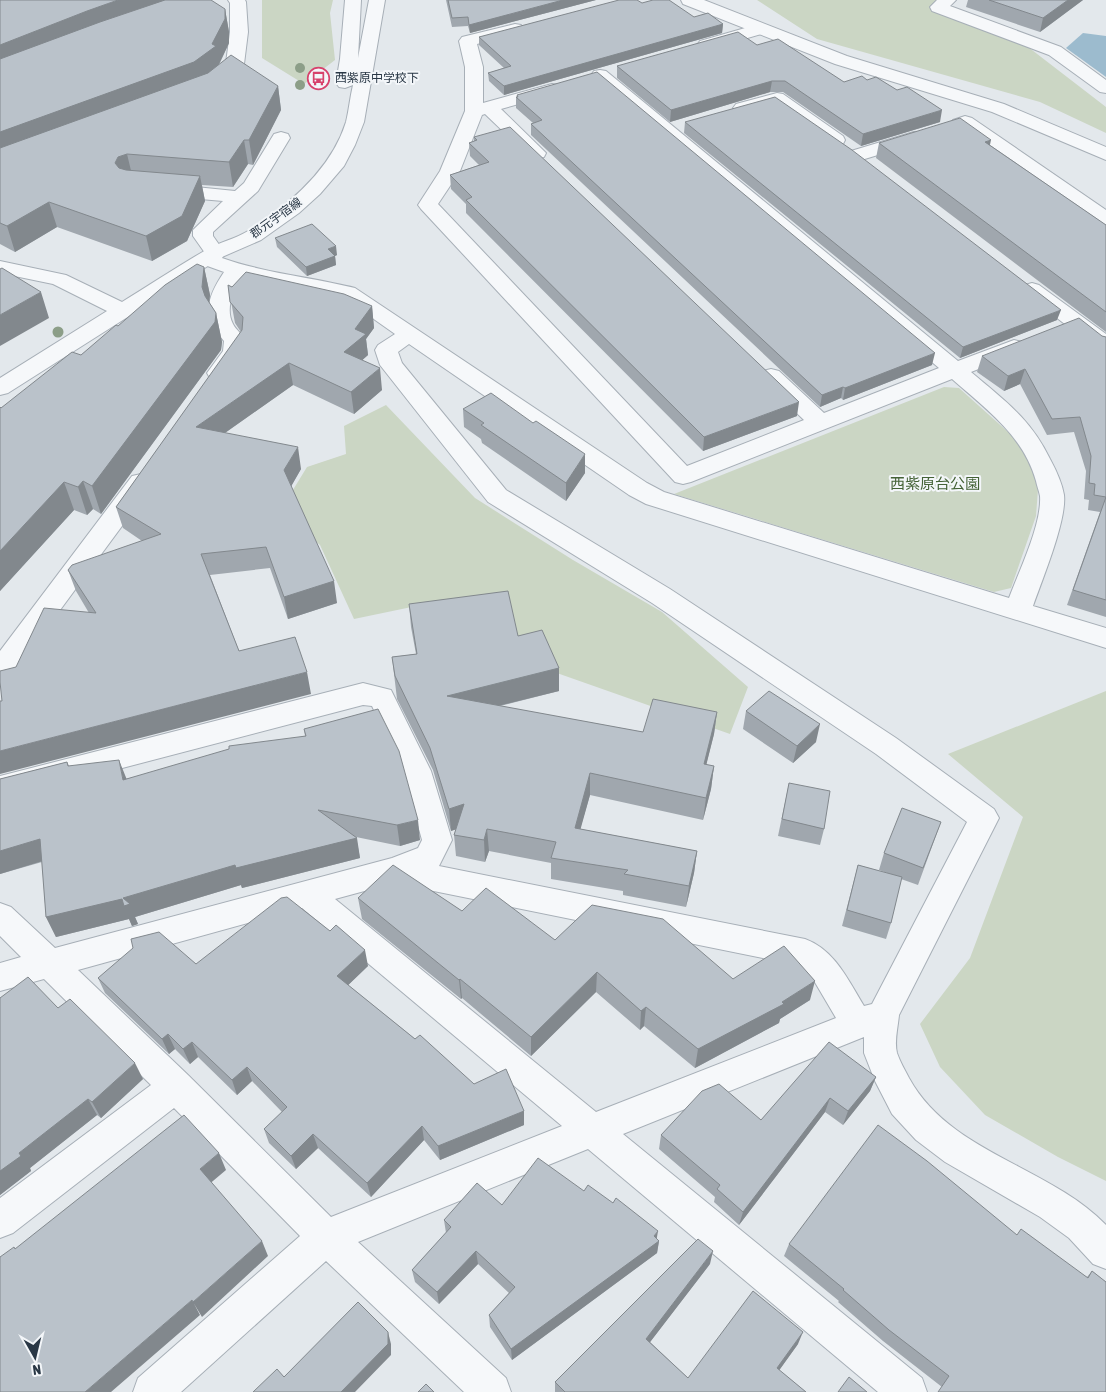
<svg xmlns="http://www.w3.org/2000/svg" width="1106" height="1392" font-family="'Asap Condensed','Noto Sans JP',sans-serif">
	<rect width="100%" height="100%" fill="#e3e8ec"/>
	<path fill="#cbd6c4" d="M262 0H333L330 13 335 60 304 84 262 58Z
		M757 0H940L938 2 1019 40 1106 107V133L1040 102 817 39Z
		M944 387 959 388 1017 440 1035 474 1038 489 1036 516 1011 588 994 592 674 494Z
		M386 405 475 498 573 560 662 612 748 687 730 734 537 666 450 599 354 619 320 545 280 511 307 467 346 454 344 426Z
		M1106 691V1181L1058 1157 985 1115 940 1067 920 1024 970 958 1023 817 948 754Z"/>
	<path fill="#9cbbce" d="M1083 33 1106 36V77L1066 48Z"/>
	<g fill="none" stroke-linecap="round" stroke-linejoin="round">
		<defs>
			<path id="minor" d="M228 0H245L246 2 248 32 244 64 220 90 214 91 208 90 205 86 226 63 230 32V3Z
				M937 0H956L950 6 1061 47 1106 80V93L1100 92 1049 55 932 11 930 7Z
				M515 24 521 25 524 29 521 33 477 44 483 67V103L552 84 558 85 561 89 558 93 501 109 546 153 544 157 537 159 530 157 485 114 482 115 460 171 438 204 687 466 804 420 763 381 760 376 763 371 771 369 779 371 824 413 939 368 594 79 591 75 594 71 600 70 606 71 958 361 1014 340 1022 342 1025 347 1022 352 971 372C1005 401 1030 418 1050 459 1056 470 1062 483 1064 495 1067 520 1042 580 1033 606L1106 628V648L646 504 629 495 409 344 398 352 402 363 506 490 670 589 896 738 994 809 999 818 899 1015C898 1027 894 1041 897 1053 900 1062 905 1070 909 1078 950 1153 1049 1166 1106 1225V1269L1093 1264 1069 1238 1040 1217 945 1162 916 1140 892 1114 875 1081 864 1053V1037L623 1134 922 1378 927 1392H878L588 1149 358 1242 506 1378 511 1392H464L326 1261 181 1392H133L138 1378 300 1236 174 1108 13 1233 0 1238V1198L151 1085 44 979 0 991V963L21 957 0 936V903L11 907 55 948 392 858 418 848 422 840 403 771 372 706 363 705 0 800V776L363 683 391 690 431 771 452 840 439 866 805 939C835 950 848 980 864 1006L872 1004 967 822 876 754 652 603 488 502 380 365 375 350 378 345 395 334 341 296 242 277C233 290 225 309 233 324 236 330 242 334 246 340L245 351 226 378 218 380 210 378 207 373 223 351 224 341C202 315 206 299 224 272L199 263 196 259 199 255 205 253 193 236V230L223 201 166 196 159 194 156 190 159 186 166 184 235 191 244 183 274 134 281 132 288 134 290 138 258 191 213 232V236L225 253 222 258C264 273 311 277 355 288L647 483 664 492 1009 598C1019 571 1042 524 1040 496 1039 491 1037 486 1036 481 1023 435 986 409 952 379L691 482 683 484 675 482 421 209 418 205 440 171 465 111V67L459 41 462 37ZM394 883 797 965 813 979 836 1018 596 1112 335 899ZM302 908 562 1126 331 1217 188 1075 78 970Z
				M759 24 765 25 768 29 765 33 706 50 700 49 697 45 700 41Z
				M777 93 783 94 843 136 845 140 843 144 836 146 829 144 774 104 742 113 736 112 733 108 736 104Z
				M965 116 972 118 1106 210V225L1099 223 963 129 953 128 951 124 953 120Z
				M914 132 921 134 923 138 921 142 858 161 851 159 849 155 851 151Z
				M1032 283 1039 285 1106 334V352L1098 350 1025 293 1021 289 1025 285Z
				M141 474 150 476 153 482 150 488 10 678 0 681V651L132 476Z"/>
			<path id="tertiary" d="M345 0H361L358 58 369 0H385L364 122 355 145 344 166 320 194 299 213 261 240 222 257 8 393 0 395V378L107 311 53 284 0 273V261L66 275 122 302C150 285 178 266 206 250 220 242 235 239 248 231 289 205 331 170 346 122 349 110 350 97 353 85L345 88 339 87 336 83 340 59Z
				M681 0H704L847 56 1004 104 1106 147V160L992 112 835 64 683 4Z"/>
		</defs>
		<use href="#minor" stroke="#a7afb7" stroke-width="2"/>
		<use href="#tertiary" stroke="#a7afb7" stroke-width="2"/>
		<use href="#minor" fill="#f6f8fa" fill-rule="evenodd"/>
		<use href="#tertiary" fill="#f6f8fa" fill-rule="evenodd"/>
	</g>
	<g fill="#8c9e88">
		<circle cx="300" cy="68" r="5"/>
		<circle cx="300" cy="85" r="5"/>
		<circle cx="58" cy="332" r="5.5"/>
	</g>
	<path fill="#a0a7ae" d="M0 0 225 9 229 32V43L219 65 278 86 281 110 253 165 248 164 233 187 202 185 205 201 187 241 152 261 57 227 15 252 0 244Z
		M446 0H596L470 33 468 26 452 27Z
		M968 0H1083L1040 32 966 7Z
		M642 3 694 17 723 24 722 33 504 95 489 81 488 73 504 68 479 45V37Z
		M757 45 844 82 867 80 940 122 861 146 783 92H770L670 122 617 78V66Z
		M517 95 932 365 843 400 841 398 820 407 531 135V124L533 123 516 108V97H517Z
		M685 122 1057 320 960 358 684 133Z
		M474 137 797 416 703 451 466 213V204L451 189 450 175 479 165 470 156 469 143 474 141Z
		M879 143 990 145 1106 225V332L876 158Z
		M275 238 337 255 335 256 336 265 307 276 277 247Z
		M204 267 210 295 209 302 216 313 222 342 221 350 101 514 93 509 87 515 74 510 0 591V407L1 408 81 355 118 326Z
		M228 285 232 287 372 306 374 328 366 339 368 355 362 360 382 390 354 414 293 385 225 433 301 469 291 486 337 603 288 619 270 568 210 575 239 651 311 694 2 701 16 667 89 613 76 591 68 570 142 541 123 528 116 507 241 332 235 323Z
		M1102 336 1106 337V617L1067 605 1100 512 1088 510 1089 500 1084 499 1086 471 1074 432 1047 435 1020 384 1004 391 977 372 982 356Z
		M463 409 585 473 566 501 482 443 481 439 464 427Z
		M409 604 518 636 559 668V691L500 706 643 732 717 712 714 734 706 765 714 766 711 789 703 820 590 795 580 829 697 851 694 873 686 907 623 895V891L551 879V863L489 851 485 862 456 856 454 835 456 829 451 831 433 770 397 699 392 657 416 654 411 627Z
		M746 711 816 742 793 763 743 729Z
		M304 729 420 840 400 846 356 837 360 858 242 888 241 885 135 917 138 924 132 926 129 919 56 937 46 917 42 862 0 874V779L67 762 69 766 126 779 305 736Z
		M789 783 824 829 820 845 778 836Z
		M941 822 918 885 901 879 891 923 886 939 842 926 858 865 890 874 879 870 884 853Z
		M358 898 462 911 555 940 733 979 810 1000 780 1019 779 1023 695 1068 644 1026 640 1030 596 992 531 1056 462 998 461 999 362 919Z
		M196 964 368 966 348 985 415 1039 474 1084 524 1111V1125L440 1160 424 1140 371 1197 318 1148 296 1169 269 1143 264 1129 282 1112 252 1081 237 1095 198 1057 190 1064 175 1049 169 1054 105 993 98 978Z
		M0 998 58 1008 143 1079 101 1118 97 1115 30 1168 31 1171 0 1195Z
		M876 1077 870 1091 843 1125 825 1112 739 1225 714 1202 715 1197 659 1149 661 1135 761 1120Z
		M584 1191 659 1241 657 1253 512 1360 490 1327 489 1315 509 1293 478 1264 439 1304 415 1282 412 1270 446 1233 444 1220 502 1205Z
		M1017 1235 1087 1277 1092 1271 1106 1282 942 1387 883 1341 838 1302 839 1301 784 1256 789 1244Z
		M710 1264 650 1342 688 1378 798 1344 779 1370 806 1392H555V1382Z"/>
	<path fill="#82888d" d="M118 0H182L0 72V45L87 11Z
		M563 0H596L470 33 469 25Z
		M1068 0H1083L1040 32 1043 18Z
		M225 9 229 32V43L219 64 220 70 0 159V132L212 44Z
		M723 24 722 33 504 95V86Z
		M772 81 770 92 670 122 671 110Z
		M278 86 281 110 253 165 249 140Z
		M942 110 940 122 861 146 863 134Z
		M244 140 248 164 233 187 229 162Z
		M991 140 988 154 985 142Z
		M127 154 133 179 124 182 115 163 118 157Z
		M200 176 205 201 187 241 152 261 146 236Z
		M49 202 57 227 15 252 7 226Z
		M336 246 337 255 335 256 336 265 307 276 306 267 328 249Z
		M204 267 210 295 208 315 202 287Z
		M41 292 49 318 0 346V315Z
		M372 306 374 328 366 339 368 355 347 374 344 352 355 329Z
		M1061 310 1057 320 960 358 963 347Z
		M216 313 222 342 221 350 101 514 92 486Z
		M935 353 932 365 843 400 845 388Z
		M289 363 293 385 202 449 196 427Z
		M380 368 382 390 354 414 351 392Z
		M1025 369 1020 384 1004 391 1008 376Z
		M843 387 841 398 820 407 822 395Z
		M799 402 797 416 703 451 704 437Z
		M298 447 301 469 288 492 284 470Z
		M585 454V473L566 501V483Z
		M83 481 93 509 87 515 78 487Z
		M64 482 74 510 0 591V551Z
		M334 581 337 603 288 619 284 597Z
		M559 668V691L449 718 447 696Z
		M307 672 311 694 0 774V751Z
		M717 712 714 734 701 786 704 764Z
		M820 724 816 742 793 763 797 746Z
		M119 760 127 780H123Z
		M714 766 711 789 703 820 706 798Z
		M590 773V795L575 849V828Z
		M464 804 466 826 451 831 449 809Z
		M418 820 420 840 400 846 397 825Z
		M487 829 489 851 485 862 484 840Z
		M357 838 360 858 242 888 241 885 135 917 138 924 132 926 129 919 56 937 46 917 123 898 235 865Z
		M40 839 49 859 0 874V851Z
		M697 851 694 873 686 907 689 886Z
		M365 950 368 966 341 992 337 976Z
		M597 972 596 992 531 1056V1037Z
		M460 979 462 998 461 999 459 980Z
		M815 981 810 1000 780 1019 779 1023 695 1068 698 1049 782 1002Z
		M646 1007 644 1026 640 1030 641 1011Z
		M168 1034 175 1049 169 1054 162 1039Z
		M192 1042 198 1057 190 1064 183 1049Z
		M135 1063 143 1079 101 1118 92 1102Z
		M247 1067 252 1081 237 1095 232 1080Z
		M876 1077 870 1091 843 1125 848 1111Z
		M830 1098 825 1112 739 1225 743 1212Z
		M88 1099 97 1115 30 1168 31 1171 0 1195V1171L19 1153Z
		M524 1111V1125L440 1160 438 1146Z
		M422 1126 424 1140 371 1197 367 1183Z
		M313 1134 318 1148 296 1169 291 1156Z
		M219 1153 226 1170 207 1186 200 1169Z
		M658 1231 656 1243 659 1241 657 1253 512 1360 511 1349 654 1236Z
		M262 1241 268 1256 202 1317 193 1302Z
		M476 1251 478 1264 439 1304 437 1292Z
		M713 1251 710 1264 644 1350 646 1339Z
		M192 1300 200 1315 111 1392H85Z
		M388 1332 391 1344V1355L355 1392H341Z
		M803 1332 798 1344 773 1379 777 1368Z"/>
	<path fill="#bac2ca" stroke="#82888d" d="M0 0H118L87 11 0 45Z
		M165 0H211L225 9V19L212 44 216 46 194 62 0 132V59L100 22Z
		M448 0H563L469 25 468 17 452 18Z
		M619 0H637L642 3 653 0H669L694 17 708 13 723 24 504 86 488 73 511 66 479 37Z
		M989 0H1068L1043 18Z
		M738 32 757 45 778 39 844 82 862 76 867 80 876 77 897 90 907 87 942 110 863 134 785 81H772L671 110 617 66Z
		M231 55 278 86 249 140H244L229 162 127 154 118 157 115 163 119 168 126 170 200 176 182 216 146 236 49 202 7 226 0 223V148L208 73Z
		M597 72 935 353 845 388 843 387 822 395 531 124 542 120 516 97H518L517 95Z
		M775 97 852 150 1061 310 963 347 685 122Z
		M960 118 991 140 985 142 1106 225V312L879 143Z
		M510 127 799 402 704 437 466 200 472 197 450 175 489 162 469 143 477 140 474 137Z
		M312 224 336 246 328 249 335 256 306 267 275 238Z
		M197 264 204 267 202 287 205 296 216 313 215 322 92 486 83 481 78 487 64 482 0 551V407L1 408 72 352 81 355 116 325 118 326 165 285Z
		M2 268 41 292 0 315V269Z
		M246 272 344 294 372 306 355 329 366 334 344 352 380 368 351 392 289 363 196 427 298 447 284 470 334 581 284 597 266 547 201 554 239 651 295 637 307 672 0 751V701H2L0 682V671L16 667 44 608 96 613 68 570 72 565 161 534 116 507 242 330 243 317 230 302 228 285 232 287Z
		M1079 318 1102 336 1106 337V600L1073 590 1106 497 1094 495 1095 484 1089 483 1091 456 1080 417 1052 419 1025 369 1008 376 982 356Z
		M491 393 533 423 536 421 585 454 566 483 481 425 484 423 463 409Z
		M508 591 518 636 542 630 559 668 447 696 643 732 653 699 717 712 704 764 714 766 706 798 590 773 575 828 697 851 689 886 624 874 628 870 551 858 556 842 487 829 484 840 454 835 464 804 449 809 430 748 395 676 392 657 417 654 409 604Z
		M769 691 820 724 797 746 746 711Z
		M378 709 399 751 418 820 397 825 318 810 357 838 236 868 235 865 123 898 130 904 124 906 122 899 46 917 40 839 0 851V779L67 762 68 766 119 760 123 780 229 749V746L306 736 304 729Z
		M789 783 830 791 824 829 782 819Z
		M902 808 941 822 923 868 884 853Z
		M393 865 462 911 486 888 555 940 592 905 663 919 733 979 784 946 815 981 782 1002 784 1004 698 1049 646 1007 641 1011 597 972 531 1037 460 979 459 980 358 898Z
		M858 865 902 877 891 923 847 910Z
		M287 897 330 931 336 925 365 950 337 976 415 1039 420 1035 474 1084 506 1069 524 1111 438 1146 422 1126 367 1183 313 1134 291 1156 264 1129 287 1107 247 1067 232 1080 192 1042 183 1049 168 1034 162 1039 98 978 133 948 131 939 159 932 196 964 281 898Z
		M28 977 58 1008 70 999 135 1063 92 1102 88 1099 19 1153 21 1156 0 1171V998Z
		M829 1042 876 1077 848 1111 830 1098 743 1212 717 1189 720 1185 661 1135 702 1091 719 1084 761 1120Z
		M184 1115 219 1153 200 1169 262 1241 193 1302 192 1300 85 1392H0V1257L14 1247 15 1249Z
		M878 1125 927 1161 1017 1235 1021 1229 1088 1278 1092 1271 1106 1282V1392H938L949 1376 889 1330 843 1290 844 1289 789 1244Z
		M538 1158 584 1191 588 1185 613 1203 616 1198 658 1231 654 1236 659 1241 511 1349 489 1315 515 1287 476 1251 437 1292 412 1270 451 1227 444 1220 477 1183 502 1205Z
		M698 1239 713 1251 646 1339 688 1378 753 1291 803 1332 777 1368 806 1392H565L555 1382Z
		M358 1302 388 1332V1344L341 1392H253L277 1369 284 1377Z
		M849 1377 867 1392H838Z
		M426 1384 434 1392H418Z"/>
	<defs>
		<symbol id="bus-ring" viewBox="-11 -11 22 22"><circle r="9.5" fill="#f3f6f9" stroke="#d7426c" stroke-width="1.5"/><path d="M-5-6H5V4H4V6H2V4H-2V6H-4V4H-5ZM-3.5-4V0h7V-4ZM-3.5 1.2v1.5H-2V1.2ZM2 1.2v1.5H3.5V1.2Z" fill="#d7426c"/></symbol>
	</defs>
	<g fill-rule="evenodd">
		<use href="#bus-ring" x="306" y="66" width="25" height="25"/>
	</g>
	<g text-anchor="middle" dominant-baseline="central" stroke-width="4" stroke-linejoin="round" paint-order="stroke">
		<g font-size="12" fill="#293745" stroke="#f3f6f9" text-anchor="start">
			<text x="335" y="78">西紫原中学校下</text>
		</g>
		<g font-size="12" fill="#293745" stroke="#f3f6f9">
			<text transform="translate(276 218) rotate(-36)">郡元宇宿線</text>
		</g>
		<g font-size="15" fill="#446236" stroke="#f3f6f9">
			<text x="935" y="483">西紫原台公園</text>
		</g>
	</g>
	<g transform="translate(35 1357) rotate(172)" stroke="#f3f6f9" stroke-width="4" paint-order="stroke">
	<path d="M0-4L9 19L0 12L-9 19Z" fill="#293745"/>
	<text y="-8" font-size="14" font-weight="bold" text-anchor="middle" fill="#293745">N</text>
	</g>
</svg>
